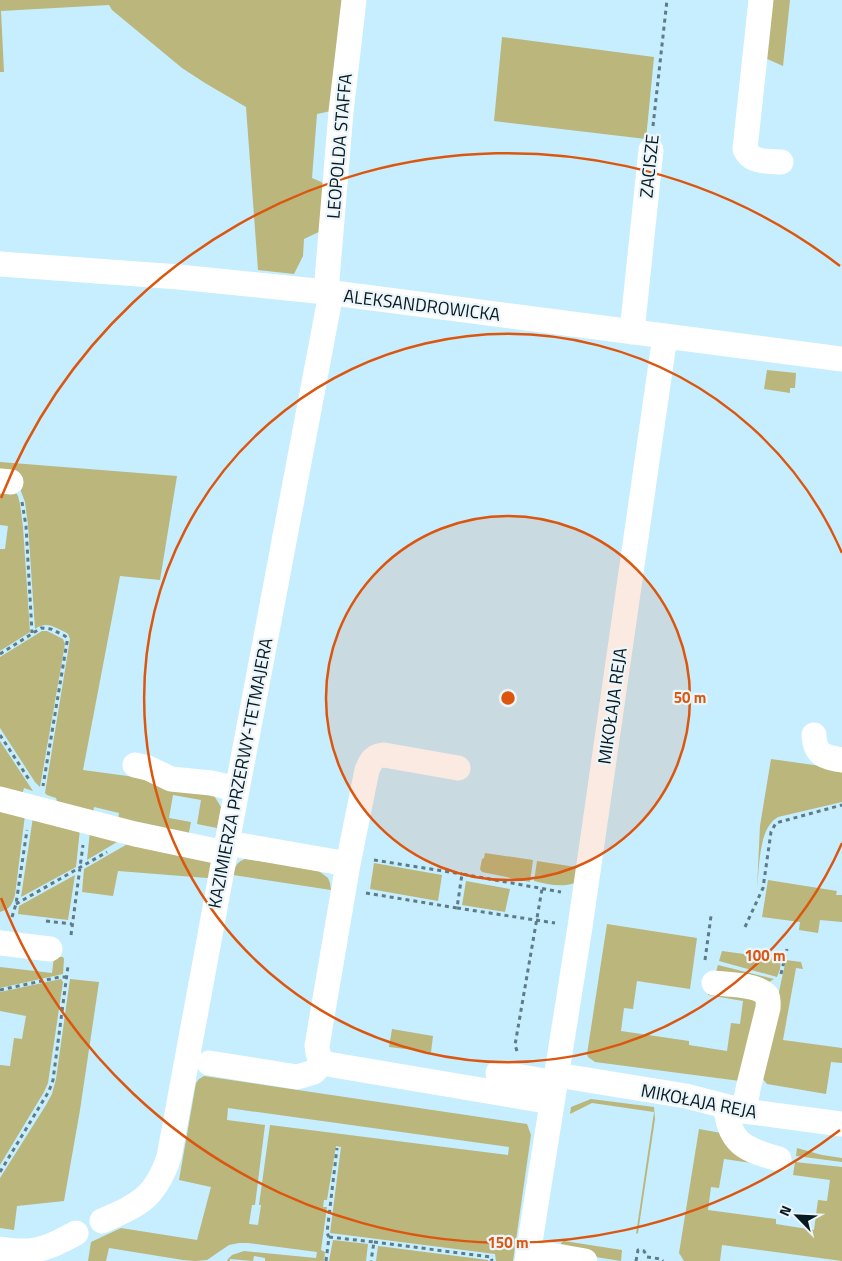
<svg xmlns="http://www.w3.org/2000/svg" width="842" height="1261" font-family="'Titillium Web',sans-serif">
	<rect width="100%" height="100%" fill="#c6eefe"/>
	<path fill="#bab67c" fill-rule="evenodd" d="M0 0H345L331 111 317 114 312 178 326 184 323 230 304 239 303 256 294 274 258 270 246 107 205 83 182 68 112 10 109 5 1 11 4 72H0Z
		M770 0H790L783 66 765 58Z
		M502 37 654 57 646 139 494 121Z
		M767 370 796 373 795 388H790V393L764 389Z
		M0 462 177 476 160 580 120 576 83 770 157 780 210 789 221 807 217 828 197 824 201 800 173 795 169 818 191 822 188 837 118 821 119 813 94 807 93 813 58 804 56 798 47 795 45 793 70 639 68 634 65 632C53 627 47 621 35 629L28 525 25 502 19 486 0 471Z
		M0 485 14 490 18 496 20 504 23 527 30 632 0 651V549H5L8 526 0 525Z
		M42 631H47L63 639 65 644 40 787 35 782 0 728V657Z
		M0 741 33 791 24 788 22 795 0 789Z
		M771 759 842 769V802L778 817C778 817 772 821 772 822 759 835 759 870 757 889L760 826Z
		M0 809 25 815 15 895C12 905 10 909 0 912Z
		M33 817 80 829 76 867 21 897Z
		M90 831 122 839 87 860Z
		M131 842 213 860 210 877 207 878 118 871 113 896 82 892 84 869Z
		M485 853 533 860 530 882 482 872 480 869 482 859 484 858Z
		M245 859 316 869 328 878 330 883 331 890 233 875C235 866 237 862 245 859Z
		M537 861 582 868 575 883C561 888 547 884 534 881Z
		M374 863 442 875 438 901 370 889Z
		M75 875 68 920 18 914 19 906Z
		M768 880 837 891 836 895H842V922L820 920 818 933 799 930 800 922 762 917Z
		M466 881 510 889 505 912 462 905Z
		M607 924 697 938 690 989 637 981 633 1009 624 1008 621 1031 689 1041V1045L727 1051 731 1023 740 1024 743 1001 708 995 709 988 752 996 758 1006 740 1081 595 1062 588 1057 587 1054Z
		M722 951 781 959 780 969 777 977 719 961Z
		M54 957H63L64 959 63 974 0 988V967L52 973Z
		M786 960 801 962 803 969 796 968 783 1040 842 1048V1063L831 1062 826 1094 767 1084 762 1078 781 982Z
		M718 965 774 979 769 982 714 978Z
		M61 979 63 982 48 1083 44 1092 0 1165V1065L10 1066 14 1038 22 1039 26 1016 0 1011V992Z
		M70 979 99 982 80 1110 64 1201 17 1206 14 1230 0 1228V1178L46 1105 52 1094 56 1079Z
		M392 1029 433 1036 431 1052 389 1047Z
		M204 1076 527 1124 531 1135 513 1261H496L495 1254 330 1233 341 1147 336 1146 327 1200H324L323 1207H327L321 1250 325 1252 324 1261H265V1258L254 1256 253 1261 230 1259V1261H227L228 1259 232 1255 244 1251 316 1258 317 1252 248 1243H239L229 1245 207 1260 195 1261 183 1260 109 1248 106 1261H88L91 1242 121 1228 197 1240 211 1187 179 1180 196 1083 199 1079ZM228 1108 509 1147 508 1155 270 1125 259 1205H261L258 1225 249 1224 252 1205H255L265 1125 227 1120Z
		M591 1099 654 1107 655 1119 638 1233 636 1234 654 1112 592 1103 570 1114 571 1107Z
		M699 1129 721 1133 779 1167 724 1159 719 1188 711 1187 708 1210 776 1219V1224L814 1230 818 1200 827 1201 830 1180 793 1175 795 1162 842 1167V1261L722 1245 720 1261H684L679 1253Z
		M797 1148 822 1155 842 1158V1162L796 1156Z
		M333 1240 368 1244 366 1261H329Z
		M564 1241 622 1250 621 1261 564 1252 560 1245 562 1242Z
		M378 1246 488 1260V1261H376Z"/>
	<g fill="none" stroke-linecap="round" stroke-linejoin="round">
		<path stroke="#5e7b87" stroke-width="3" stroke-dasharray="4 4" stroke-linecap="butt" d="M653 126 667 0
			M22 502 26 526 32 633
			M0 654 41 628 51 629 65 636 67 638V642L43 786
			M0 735 30 781
			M374 860 462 874
			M366 893 457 908 462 874 561 892
			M16 904 107 852
			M457 908 555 923
			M12 917 16 904 27 830
			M46 921 72 924
			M745 927 763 888 771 832 776 823 783 821 842 805
			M71 935 83 845
			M705 960 711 916
			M781 974 787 949
			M0 990 60 977H67
			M517 1051 515 1045 542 889
			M0 1172 49 1091 53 1080 68 966
			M329 1237 374 1242 371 1261
			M374 1242 491 1257 492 1261
			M326 1261 329 1237 327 1233 337 1148
			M636 1261 638 1250 644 1251 647 1257 661 1259 663 1261"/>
		<path stroke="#fff" stroke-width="25" d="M761 0 745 149C751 163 768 161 781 162
			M0 264 179 277 326 292 842 359
			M326 292 341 112 354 0
			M632 332 651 150
			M0 481 11 482
			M814 735C815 755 824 757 842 760
			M135 765 148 768 171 779 211 783 237 789
			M0 799 135 834 225 853
			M227 843 348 864 317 1046C318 1062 324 1064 339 1066L552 1102
			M348 864 367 770C371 761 373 756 384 755L458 768
			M0 943 50 949
			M714 983C726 984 760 985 767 996 769 1000 768 1004 768 1008L748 1089 744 1111
			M209 1063 297 1077 314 1072 323 1062
			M498 1073 556 1083
			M557 1075 686 1096 744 1111 842 1124
			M726 1107C729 1144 746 1150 779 1159
			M102 1221C140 1204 155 1198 169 1157L227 843 331 293
			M0 1249C7 1250 13 1251 20 1251 41 1252 58 1243 76 1233
			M528 1251 585 1261
			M527 1261 580 927 665 336"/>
	</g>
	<circle cx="508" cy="698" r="182" fill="#dd560d" fill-opacity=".12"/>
	<g fill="none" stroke="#dd560d" stroke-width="2.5">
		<circle cx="508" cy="698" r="182"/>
		<path d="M842 843A364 364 0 1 1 842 553"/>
		<path d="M840 1130A545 545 0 0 1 1 898M1 498A545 545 0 0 1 840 266"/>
	</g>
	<g text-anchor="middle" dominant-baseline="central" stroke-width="4.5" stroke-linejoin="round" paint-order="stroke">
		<g font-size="18" fill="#071a22" stroke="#ecf5fa">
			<text transform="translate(339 146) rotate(-85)">LEOPOLDA STAFFA</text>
			<text transform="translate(649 166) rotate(-84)">ZACISZE</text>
			<text transform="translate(422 305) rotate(7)">ALEKSANDROWICKA</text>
			<text transform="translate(612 706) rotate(-82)">MIKOŁAJA REJA</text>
			<text transform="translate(240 773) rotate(-79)">KAZIMIERZA PRZERWY-TETMAJERA</text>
			<text transform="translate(699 1101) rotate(11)">MIKOŁAJA REJA</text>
		</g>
	</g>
	<circle cx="508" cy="698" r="8" fill="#dd560d" stroke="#ecf5fa" stroke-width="2.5"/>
	<g font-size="15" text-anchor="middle" font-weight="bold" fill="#dd560d" stroke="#ecf5fa" stroke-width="4.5" stroke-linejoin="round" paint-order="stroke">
		<text x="690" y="703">50 m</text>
		<text x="765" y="961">100 m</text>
		<text x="508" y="1248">150 m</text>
	</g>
	<g transform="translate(797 1216) rotate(294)" stroke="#ecf5fa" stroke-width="4" paint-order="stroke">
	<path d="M0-4L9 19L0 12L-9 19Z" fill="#071a22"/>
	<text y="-8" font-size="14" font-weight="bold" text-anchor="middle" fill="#071a22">N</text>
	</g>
</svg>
